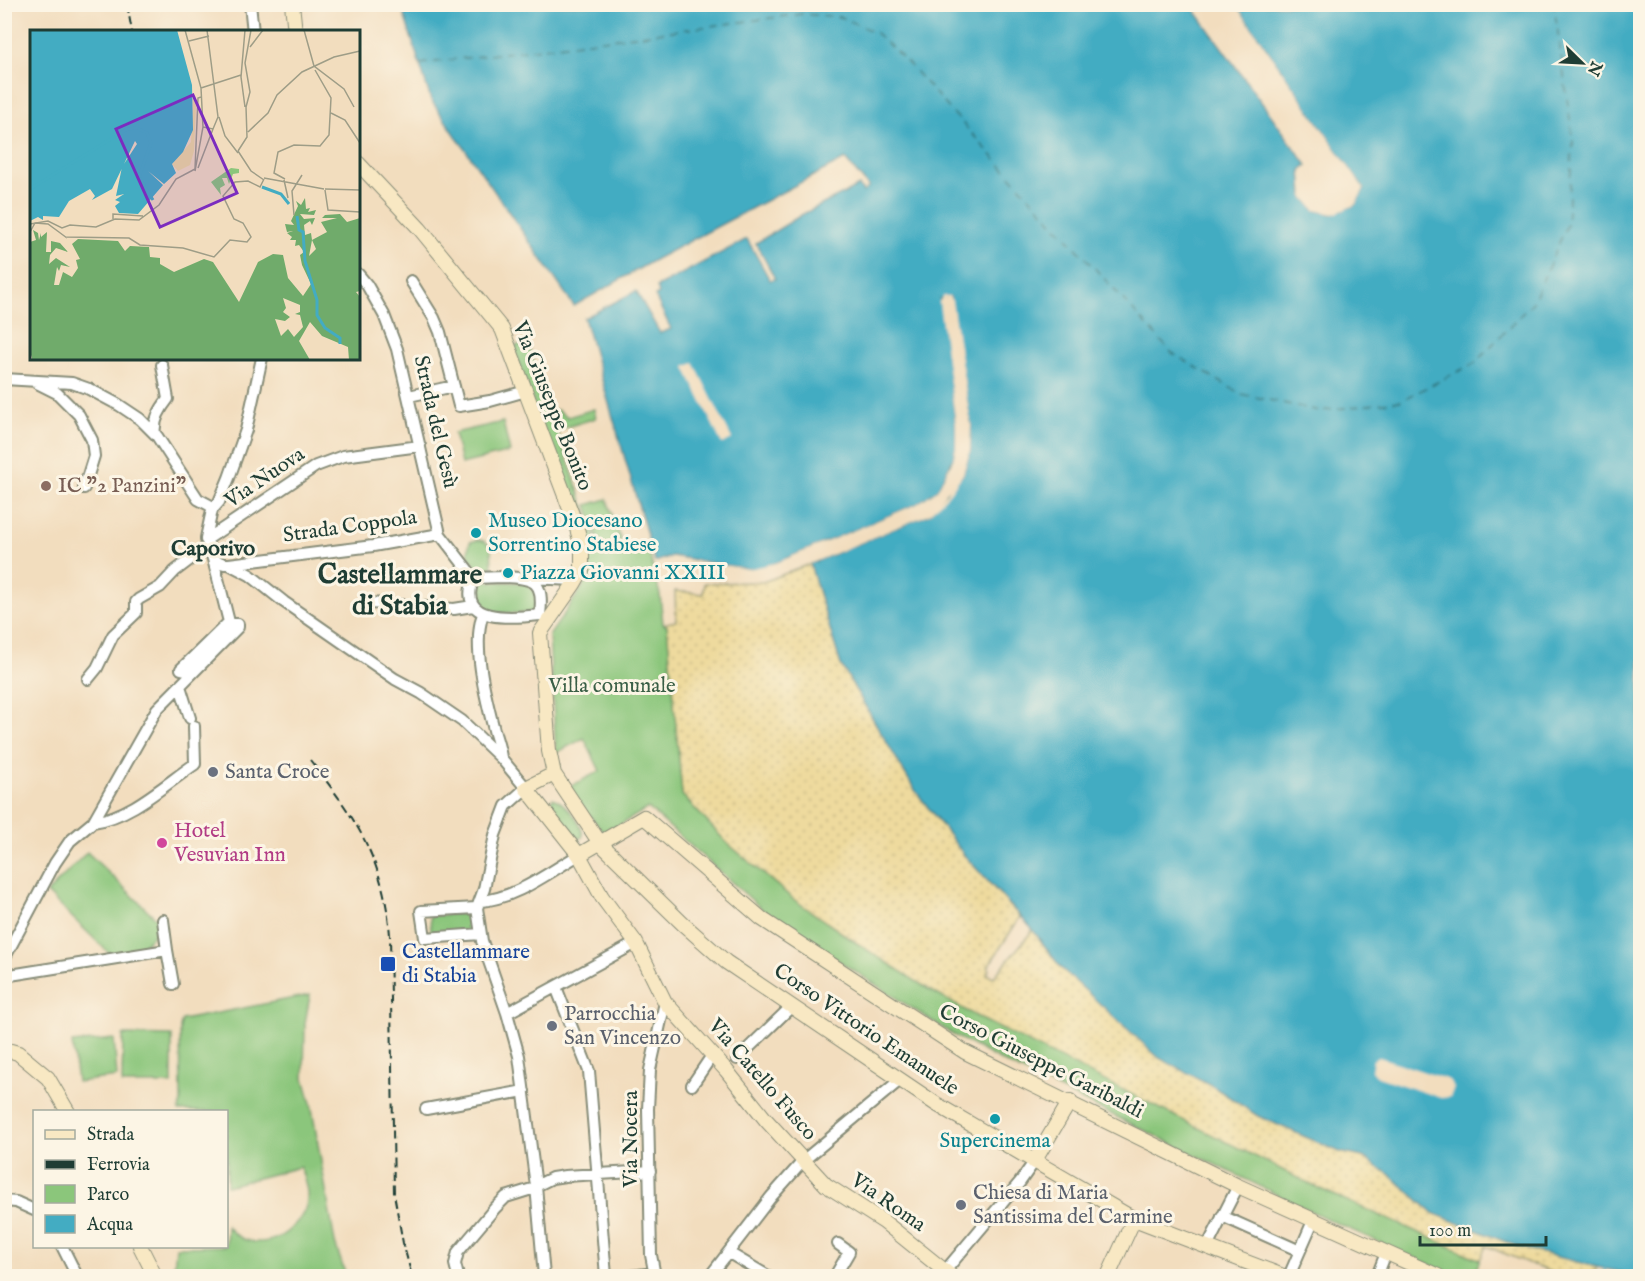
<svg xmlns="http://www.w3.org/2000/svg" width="1645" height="1281" font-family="'IM FELL English',serif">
	<defs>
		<pattern id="sand-dots" width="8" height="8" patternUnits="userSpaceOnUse" patternTransform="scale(1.5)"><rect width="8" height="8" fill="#eeda9e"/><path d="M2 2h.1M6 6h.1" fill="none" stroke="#ccbc89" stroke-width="1.8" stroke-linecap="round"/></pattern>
	</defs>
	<rect width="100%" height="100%" fill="#fcf5e5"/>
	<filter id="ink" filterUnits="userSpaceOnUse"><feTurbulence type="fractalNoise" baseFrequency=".0167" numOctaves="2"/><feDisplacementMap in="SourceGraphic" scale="12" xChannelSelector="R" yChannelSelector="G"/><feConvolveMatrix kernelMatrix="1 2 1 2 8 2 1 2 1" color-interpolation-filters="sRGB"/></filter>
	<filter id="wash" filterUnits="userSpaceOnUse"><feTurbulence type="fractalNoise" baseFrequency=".008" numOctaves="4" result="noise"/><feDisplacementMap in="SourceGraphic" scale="24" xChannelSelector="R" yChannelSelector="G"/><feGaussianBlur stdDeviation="1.35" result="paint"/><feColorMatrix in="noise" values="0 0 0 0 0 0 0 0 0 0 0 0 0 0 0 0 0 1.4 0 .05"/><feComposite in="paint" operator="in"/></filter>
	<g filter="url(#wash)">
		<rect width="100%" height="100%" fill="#f2ddbe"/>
		<path fill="url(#sand-dots)" stroke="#868c69" stroke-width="1.5" d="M810 564 841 665 915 790 965 856 1020 917 988 967 990 969 987 974 994 977 1033 930 1061 968 1211 1085 1258 1116 1340 1152 1363 1157 1389 1174 1433 1213 1519 1246 1597 1267 1593 1276H1560L1486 1246 1480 1260 1320 1189 981 1019 931 991 885 962 793 899 727 843 682 795 666 623 676 621 675 591 703 594 704 583 763 582Z"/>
		<path fill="#8bc67b" stroke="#558258" stroke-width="1.5" d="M527 342 551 410H557L568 417 594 409 596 418 557 430 602 557 647 545 660 595 663 624 667 626 682 795 727 843 793 899 853 941 931 991 981 1019 1320 1189 1480 1260 1473 1276H1456L1338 1224 1179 1147 1007 1064 952 1034 771 917 648 808 605 834 567 788 600 771 584 738 556 753 549 636 586 582 589 569 586 549 513 347Z
			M503 422 510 452 461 464 454 433Z
			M607 499 621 541 601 548 587 505Z
			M478 540 484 541 491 546 492 568 477 567C469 559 466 553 470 542Z
			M481 581 527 583 538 597 536 613H488L477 608 474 590Z
			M553 798C566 803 582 822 583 836L580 839C565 832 557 816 550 802Z
			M87 852 163 925 138 951 112 956 47 893Z
			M468 913 470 930 431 933 430 916Z
			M310 995 305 1023 304 1078 311 1103 335 1243 346 1276H173L176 1247 226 1246 227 1226C245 1249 276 1246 295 1224 301 1218 307 1209 307 1199 308 1189 304 1177 300 1167L227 1186 226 1112 179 1111 181 1101 180 1027 182 1020Z
			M123 1035 172 1036V1084H122Z
			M114 1039 117 1077 77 1082 72 1043Z"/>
		<path fill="#43acc2" stroke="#31747b" stroke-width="1.5" d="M401 5H1191L1307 165 1301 170 1303 196 1315 210 1333 214 1355 205 1364 189 1236 5H1640V1276L1597 1267 1519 1247 1433 1213 1389 1174 1363 1157 1340 1152 1258 1116 1211 1085 1159 1058 1061 968 1033 930 965 856 915 790 841 665 810 564 929 514 963 474 970 451 971 425 950 297 940 299 956 425V447L953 459 937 490 917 504 776 563 759 568 748 569 672 556 655 562 584 318 636 291 660 333 671 329 655 296 659 294 657 287 747 239 770 280 775 279 756 243 803 214 859 186 863 192 869 187 845 159 656 259 574 306 431 100Z"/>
		<path fill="#f2ddbe" d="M1233 4 1236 5 1364 189 1355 205 1334 214 1315 210 1303 196 1305 190 1306 195 1317 207 1333 211 1353 202 1360 189Z
			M943 296H949L952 301 971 425 970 451 963 474 949 494 929 514 807 565 809 561 927 511 947 493 960 473 967 451 968 426 949 301 946 298 942 302 959 425V447L956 461 940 492 918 507 778 566 748 572 717 567V564L748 569 776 563 917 504 937 490 953 460 956 447V425L939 302Z
			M694 363 732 439 722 444 685 367Z
			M1379 1057 1449 1080 1454 1088 1450 1097 1441 1098 1378 1077 1371 1071 1373 1060Z"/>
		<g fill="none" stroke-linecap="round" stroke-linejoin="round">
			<path stroke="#43acc2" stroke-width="2" d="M1603 1276 1605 1269"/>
			<path stroke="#2a5e5f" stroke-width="1.5" stroke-dasharray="8 6" stroke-linecap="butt" d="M420 64 802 14 841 17 876 33 904 59 1172 353 1241 394 1320 411 1400 401 1475 363 1533 302 1567 225 1573 141 1554 4"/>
		</g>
	</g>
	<g filter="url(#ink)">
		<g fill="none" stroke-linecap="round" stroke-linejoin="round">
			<defs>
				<path id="street" d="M250 4 253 32
					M358 274 367 285 384 315 397 349 440 534 474 578
					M411 281 434 318 440 332 459 406 490 401 526 391
					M262 358 246 430 229 478 219 502 212 510 206 538 213 559 224 564H229L373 546 440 534
					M4 379 72 383 89 389 119 405 140 419 157 436 198 499 211 506 212 510
					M37 383 57 393 79 415 92 440 94 456 84 488
					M409 396 454 386
					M155 434C153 422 160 409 168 399L162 365
					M206 540 316 466 343 456 420 446
					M229 564 250 575 284 602 395 679 421 693 462 721 501 758 526 788 506 806 495 835 484 889 477 908 482 941 507 1013 519 1056 536 1186 544 1276
					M504 577C535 578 544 581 540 615 513 618 455 624 474 578Z
					M527 578 576 580
					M370 603 454 609 473 606
					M483 614C472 643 485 695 493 726 495 736 500 747 501 758
					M88 679 97 668 113 635 136 613V602L139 599 160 587 175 571 208 546
					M180 686 190 718
					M93 822C131 817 164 785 195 764L194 726
					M481 901C517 898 549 872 579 855
					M477 908 421 911 425 938 481 934
					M163 920 167 950
					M4 959 55 863 70 841 93 822 157 709 238 627V624H234L185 670 181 669 229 622 213 559
					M4 976 167 950 173 984
					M556 987 589 1071 606 1276
					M507 1013 636 943
					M737 1059 792 1006
					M692 1085 713 1054
					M426 1109 524 1091
					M536 1186 552 1178 565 1176 650 1171
					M4 1201 16 1202 34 1210
					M1222 1216 1300 1251
					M62 1246 77 1276
					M1207 1247 1238 1186
					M729 1253 768 1276
					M945 1271 1020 1182 1034 1162
					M458 1276 455 1264 458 1252 495 1208 506 1197 535 1188
					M631 1276 654 1273
					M655 1276 651 1255 648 1109 650 1070 665 1002
					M710 1276 771 1197 804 1160 900 1080
					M835 1276 849 1252 838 1244
					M1289 1276 1313 1221
					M1377 1276 1386 1253"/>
				<path id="secondary" d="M292 4 295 32
					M358 163 420 229 502 329 576 525 582 547V570L574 584 540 633 549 751 554 774 600 843 683 924 726 962 936 1104 1134 1219 1283 1276
					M554 774 526 788 579 855 644 817 762 919 965 1052 1238 1186 1438 1276
					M579 855 602 897 636 943 665 1002 726 1070 766 1120 826 1185 884 1222 951 1276
					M4 1049 18 1053 48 1078 68 1112
					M1034 1162 1070 1101
					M140 1246 155 1276
					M1108 1276 1134 1219"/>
			</defs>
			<use href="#street" stroke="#888d79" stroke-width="14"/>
			<use href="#secondary" stroke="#888d79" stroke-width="16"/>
			<use href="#street" stroke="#fff" stroke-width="10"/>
			<use href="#secondary" stroke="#f8e8c3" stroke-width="14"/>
			<path stroke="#1f3d34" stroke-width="2" stroke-dasharray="9 4.5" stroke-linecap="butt" d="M127 4 132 32
				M310 760C356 818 384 860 390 935L394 1194 403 1243 412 1276"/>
		</g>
	</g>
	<circle fill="#8d6e63" stroke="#fcf5e5" stroke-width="2" cx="46" cy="486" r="6"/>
	<g fill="#0f9aa8" stroke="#fcf5e5" stroke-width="2">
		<circle cx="476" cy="533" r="6"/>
		<circle cx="508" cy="573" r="6"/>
		<circle cx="995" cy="1119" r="6"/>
	</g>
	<g fill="#6b7280" stroke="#fcf5e5" stroke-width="2">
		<circle cx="213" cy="772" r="6"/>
		<circle cx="552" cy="1026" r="6"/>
		<circle cx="961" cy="1205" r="6"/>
	</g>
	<circle fill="#d1479c" stroke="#fcf5e5" stroke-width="2" cx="162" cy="843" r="6"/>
	<rect fill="#1a4fb4" stroke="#fcf5e5" stroke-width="2" x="380" y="956" width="16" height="16" rx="3"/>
	<g text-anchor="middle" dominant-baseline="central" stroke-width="6" stroke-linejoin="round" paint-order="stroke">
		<g font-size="21" fill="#1f3d34" stroke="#fcf5e5">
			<text transform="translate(552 406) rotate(68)">Via Giuseppe Bonito</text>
			<text transform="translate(435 422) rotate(77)">Strada del Gesù</text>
			<text transform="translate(265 478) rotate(-34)">Via Nuova</text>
			<text transform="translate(350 527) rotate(-8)">Strada Coppola</text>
			<text transform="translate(866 1030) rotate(34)">Corso Vittorio Emanuele</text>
			<text transform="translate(1041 1062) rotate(27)">Corso Giuseppe Garibaldi</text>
			<text transform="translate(762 1080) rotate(49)">Via Catello Fusco</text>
			<text transform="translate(631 1139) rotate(-90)">Via Nocera</text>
			<text transform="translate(888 1203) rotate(35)">Via Roma</text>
		</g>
		<g font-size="21" fill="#785e54" stroke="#fcf5e5" text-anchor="start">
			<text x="58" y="486">IC "2 Panzini"</text>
		</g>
		<g font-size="21" fill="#0d838f" stroke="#fcf5e5" text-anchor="start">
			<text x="488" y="521">Museo Diocesano<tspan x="488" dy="24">Sorrentino Stabiese</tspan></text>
			<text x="520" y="573">Piazza Giovanni XXIII</text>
			<text x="995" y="1141" text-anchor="middle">Supercinema</text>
		</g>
		<g font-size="21" fill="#3a5f46" stroke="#fcf5e5">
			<text x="612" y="686">Villa comunale</text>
		</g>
		<g font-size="21" fill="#5b616d" stroke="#fcf5e5" text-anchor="start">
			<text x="225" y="772">Santa Croce</text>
			<text x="564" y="1014">Parrocchia<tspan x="564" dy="24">San Vincenzo</tspan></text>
			<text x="973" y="1193">Chiesa di Maria<tspan x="973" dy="24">Santissima del Carmine</tspan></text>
		</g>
		<g font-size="21" fill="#b23c85" stroke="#fcf5e5" text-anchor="start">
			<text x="174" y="831">Hotel<tspan x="174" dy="24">Vesuvian Inn</tspan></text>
		</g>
		<g font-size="21" fill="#164399" stroke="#fcf5e5" text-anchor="start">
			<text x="402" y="952">Castellammare<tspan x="402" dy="24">di Stabia</tspan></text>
		</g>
		<g font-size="22" font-weight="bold" fill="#1f3d34" stroke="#fcf5e5">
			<text x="213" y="549">Caporivo</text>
		</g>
		<g font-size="27" font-weight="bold" fill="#1f3d34" stroke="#fcf5e5">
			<text x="400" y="576">Castellammare<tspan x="400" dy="31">di Stabia</tspan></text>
		</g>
	</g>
	<g transform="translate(30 30)">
		<rect width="330" height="330" fill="#f2ddbe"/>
		<path d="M275 168 276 179 280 178 278 182 286 180 284 185 270 184 274 189 285 188 282 195 280 191 274 195 275 205 281 203 282 210 279 226 286 219 282 210 297 202 291 192 307 188H292L295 185 310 184 317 192 330 188V261L326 262 330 267V329L319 330 318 317 292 306 280 292 269 311 280 330H2V325L0 330V212L6 210 3 200 8 203 9 210 11 203V207L17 202 16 222H21V211L30 213 38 222 26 218 20 225 19 234 26 228 40 237 31 235 29 241 27 237 24 255H29L33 242 42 247 48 238 46 230 50 229 42 214 48 209 88 211 95 221 100 216 119 217 120 227 130 228V234L144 242 174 229 183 232 209 272 228 232 243 224 253 225 258 248 273 266 281 254 272 235 270 225 274 222 269 215 265 216 266 210H260L262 207 257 203 263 201 257 202 255 194 264 195 261 191 268 176 266 171 271 175ZM253 268 270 275V282L265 284 270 285 273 297 264 307 258 299 251 306 245 289 255 291 260 287 253 282 256 278Z" fill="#70ab6b" fill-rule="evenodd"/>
		<path d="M163 68 166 75 164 121 160 135 148 141 142 134 161 112Z" fill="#eeda9e"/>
		<path d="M201 138 209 139V143L203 144 199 154 197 148H192L195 155 190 158 191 165 181 152Z" fill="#8bc67b"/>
		<path d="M0 0H147L162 55 163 100 153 122 142 134 146 143 134 154 118 141 133 155 108 184 89 183 85 176 90 172 85 170 94 164 86 166 92 137 107 114 105 111 82 159 62 170 65 166 60 159 39 171 29 187 13 186V190L8 187 0 191Z" fill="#43acc2"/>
		<path fill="none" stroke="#43acc2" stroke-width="3" d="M232 157 251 164 259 174M0 159 97 99 107 98 117 103 121 113 109 147 123 170M267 186 269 200 273 202 275 231 287 270V285L295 298 310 308V314"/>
		<path fill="none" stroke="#9e9d87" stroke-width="1.5" d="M155 0 171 58 173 97 165 141M274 0 284 36 314 59 324 77M159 11 179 6M220 17 233 0M171 58 211 45M215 77 211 47 215 0M216 77 220 62 215 33 221 0M301 83 315 90 330 113M189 87 195 106 208 123M173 97 183 99 188 87 177 0M218 102 238 83 247 65 272 42 304 27 330 21M208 121 217 107 216 77M208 121 221 141 234 150M168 138 183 99M165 139 168 68 171 67M234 148 294 159M255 149 244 143 248 122 264 115 290 116 299 105 301 68 285 40M254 150 258 168M295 159 330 160M295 160 298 180 330 182M264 185 262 161 272 145M83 189V184L113 186M0 194 18 191 32 198 40 195 66 197 85 189 109 190 129 175 146 149 165 139M0 202 5 193 18 194 37 208M35 207 99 208 110 215 153 218 184 227 200 210 217 212 221 207 213 193 204 189 193 166 205 152 218 151 230 157 234 149"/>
		<path fill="#7b2cbf" fill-opacity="0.15" stroke="#7b2cbf" stroke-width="3" d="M163 65 207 163 130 197 86 99Z"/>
		<rect width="330" height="330" fill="none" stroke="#1f3d34" stroke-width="3"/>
	</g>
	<rect width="1645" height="1281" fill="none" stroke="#fcf5e5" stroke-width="24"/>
	<rect x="33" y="1110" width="195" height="138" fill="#fcf5e5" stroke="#a4ab9e" stroke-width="1.5"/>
	<rect x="45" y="1130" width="30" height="9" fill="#f8e8c3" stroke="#a4ab9e" stroke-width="1.5"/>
	<text x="87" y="1140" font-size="18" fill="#1f3d34">Strada</text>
	<rect x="45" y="1160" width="30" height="9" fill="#1f3d34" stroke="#a4ab9e" stroke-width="1.5"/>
	<text x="87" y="1170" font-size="18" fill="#1f3d34">Ferrovia</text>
	<rect x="45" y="1185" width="30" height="18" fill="#8bc67b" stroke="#a4ab9e" stroke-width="1.5"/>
	<text x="87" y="1200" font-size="18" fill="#1f3d34">Parco</text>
	<rect x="45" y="1215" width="30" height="18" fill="#43acc2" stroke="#a4ab9e" stroke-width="1.5"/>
	<text x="87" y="1230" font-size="18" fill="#1f3d34">Acqua</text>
	<g transform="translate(1582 63) rotate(114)" stroke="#fcf5e5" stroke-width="4.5" paint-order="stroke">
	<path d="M0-4.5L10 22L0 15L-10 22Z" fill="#1f3d34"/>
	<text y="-9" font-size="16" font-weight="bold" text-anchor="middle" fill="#1f3d34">N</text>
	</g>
	<path d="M1420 1236v9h126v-9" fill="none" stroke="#1f3d34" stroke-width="3"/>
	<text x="1429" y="1236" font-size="18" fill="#1f3d34" stroke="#fcf5e5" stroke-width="4.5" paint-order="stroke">100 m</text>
</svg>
